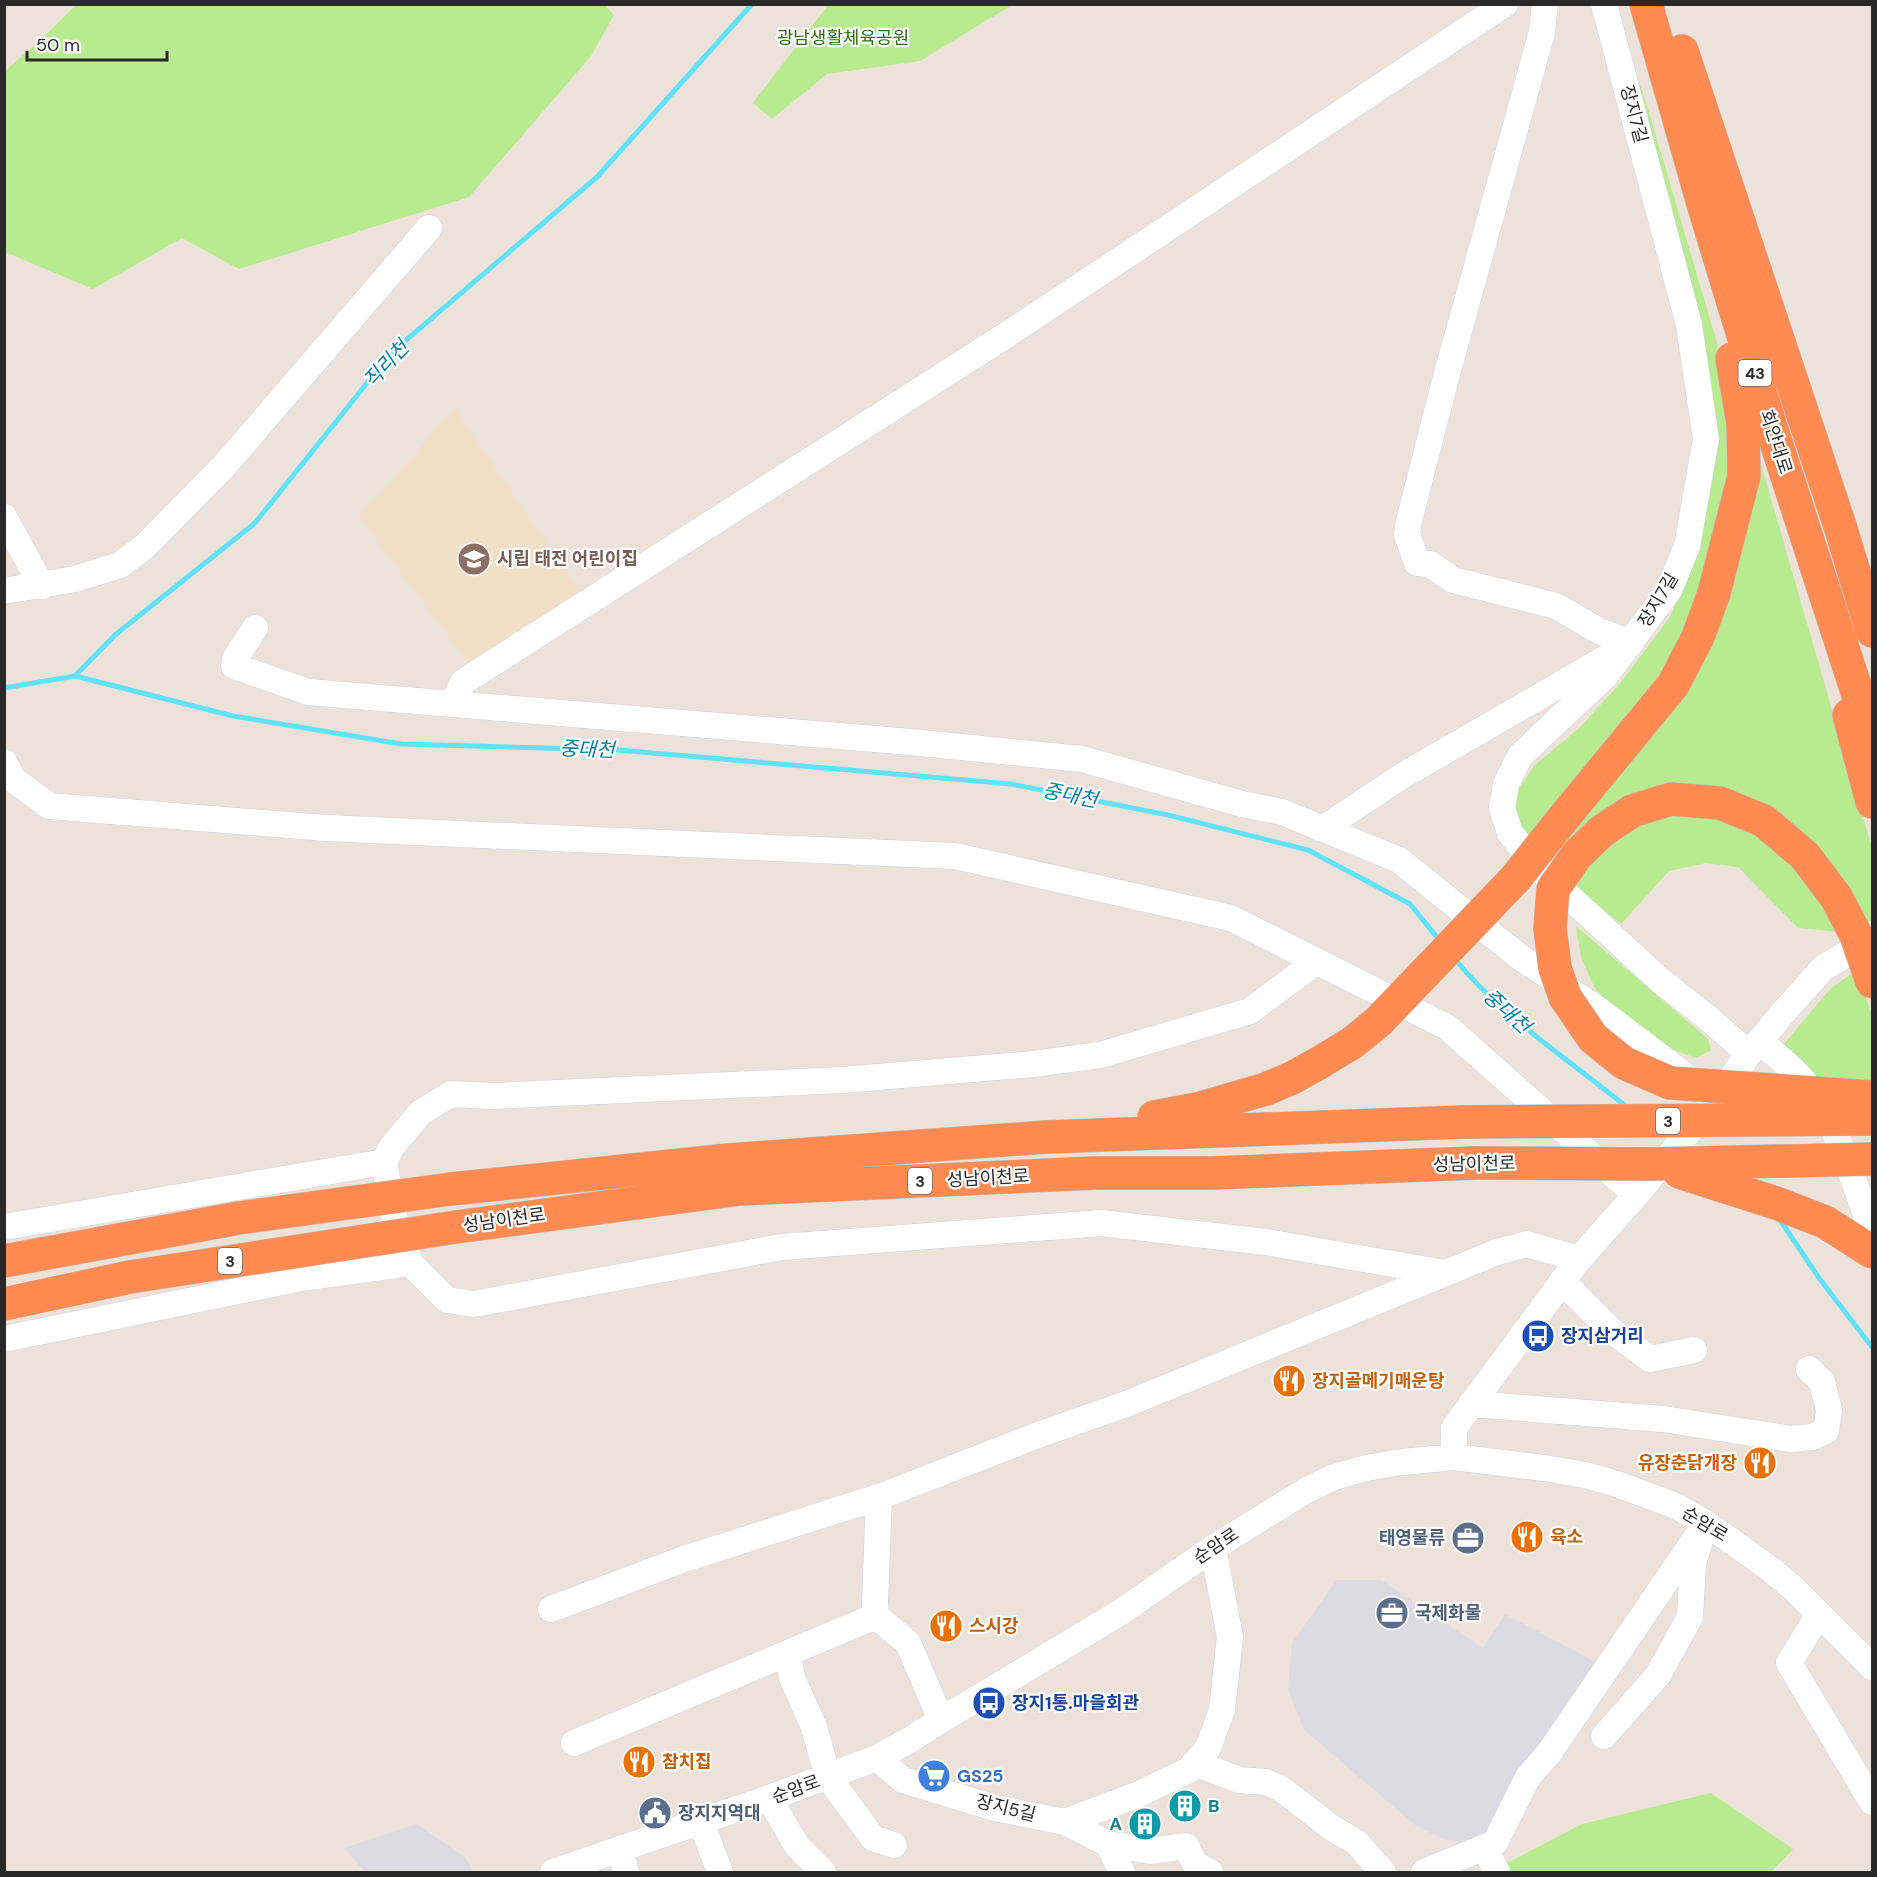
<svg xmlns="http://www.w3.org/2000/svg" width="1877" height="1877" font-family="'DM Sans','Noto Sans KR',sans-serif">
	<rect width="100%" height="100%" fill="#ede2d9"/>
	<path fill="#dcdbe4" d="M1337 1580H1381L1483 1648 1505 1614 1594 1661 1608 1667 1484 1847 1443 1839 1415 1825 1305 1731 1288 1691 1292 1643Z
		M417 1824 466 1858 473 1872H365L344 1848Z"/>
	<path fill="#f1dfc7" d="M454 408 588 603 475 672 358 516 391 482Z"/>
	<path fill="#b8ea90" d="M605 5 614 15 591 56 469 197 239 269 182 238 93 289 5 252V71L35 45 76 5Z
		M828 5V4L1012 5 920 61 827 74 772 119 753 103Z
		M1613 5 1646 102 1725 370 1731 470 1723 533 1674 666 1524 842 1514 814 1517 791 1534 766 1579 728 1618 686 1670 617 1700 542 1714 459Z
		M1750 426 1872 848V920L1866 922 1849 888 1686 793 1549 871 1540 860 1655 723Z
		M1697 810 1777 838 1841 932 1798 928 1738 867 1706 863 1669 871 1621 924 1572 884 1591 856 1644 818Z
		M1576 926 1708 1039 1711 1050 1696 1058 1651 1042 1595 989 1581 957Z
		M1857 970 1872 1016V1089L1822 1086 1783 1045 1831 988Z
		M1711 1793 1793 1849 1771 1872H1490L1582 1824Z"/>
	<g fill="none" stroke-linecap="round" stroke-linejoin="round">
		<path stroke="#61e2fa" stroke-width="5" d="M75 676 233 716 401 744 618 750 1011 784 1168 815 1308 850 1410 904 1440 941
			M4 688 75 676 115 635 255 523 391 353 597 177 752 4
			M1454 958C1502 1017 1569 1060 1628 1108
			M1780 1220 1819 1278 1872 1347"/>
		<defs>
			<path id="minor" d="M1545 4 1542 32 1445 381 1409 521 1407 534 1417 563 1430 564 1453 580 1556 606 1599 631 1631 643
				M1604 4 1689 325 1706 439 1687 546 1669 590 1606 675 1520 756 1506 784 1502 808 1510 833 1539 869 1661 981 1708 1018 1749 1054
				M4 517 42 586
				M4 591 75 579 120 565 144 547 224 466 429 228
				M255 628 235 659 234 666 308 692 911 742 1082 759 1242 804 1282 812 1399 860 1520 957 1596 1008 1699 1086
				M453 704 463 682 1008 334 1505 4
				M4 762 14 780 49 806 326 828 955 856 1231 918 1447 1027 1636 1195
				M1322 829 1402 776 1618 651
				M1317 961 1250 1011 1100 1055 1033 1064 842 1080 492 1096 451 1094 420 1113 391 1148 384 1162 394 1217 410 1263 447 1300 474 1304 782 1247 1101 1223 1266 1242 1445 1273
				M1760 1041C1774 1054 1792 1067 1804 1082 1837 1121 1855 1185 1872 1233
				M4 1227 384 1162
				M1562 1281 1611 1330 1650 1359 1694 1350
				M4 1339 301 1278 410 1263
				M1471 1404 1663 1419 1791 1439 1812 1437 1826 1431 1829 1410 1822 1382 1809 1369
				M1454 1457V1428L1579 1259 1636 1195 1707 1110 1749 1054 1782 1014 1823 968 1848 953 1872 946
				M879 1497 875 1602 876 1616 908 1643 941 1720
				M551 1609 684 1559 879 1497 1038 1435 1129 1403 1497 1252 1527 1244 1579 1259
				M1819 1614 1789 1663 1872 1802
				M788 1654 792 1678 814 1727 828 1777 873 1838 894 1845
				M1604 1736 1658 1675 1690 1617 1693 1564 1700 1540
				M574 1743 876 1616
				M877 1758 903 1780 995 1808 1065 1822 1108 1844 1122 1872
				M1195 1763 1239 1780 1266 1782 1280 1788 1332 1828 1356 1842 1383 1872
				M769 1798 797 1846 823 1872
				M701 1822 720 1872
				M1065 1822 1139 1794 1189 1770 1208 1748 1222 1710 1230 1637 1213 1548
				M1108 1844 1150 1851 1186 1846 1195 1864 1210 1872
				M1484 1847 1497 1872
				M620 1849 626 1872
				M553 1872 769 1798 877 1758 908 1741 941 1720 1121 1612 1213 1548 1305 1491 1334 1477 1366 1468 1402 1462 1454 1457 1544 1468 1585 1475 1617 1484 1676 1506 1706 1523 1769 1568 1793 1588 1872 1667
				M1424 1872 1495 1843 1528 1777 1549 1753 1706 1523"/>
			<path id="highway" d="M1646 4 1704 207 1771 427 1872 738
				M1682 51 1840 526 1872 631
				M1849 715 1872 802
				M1561 821 1673 685 1698 637 1714 593 1744 476 1743 424 1732 359
				M1577 855 1602 831 1632 811 1671 799 1720 803 1764 821 1805 856 1836 897
				M1154 1117 1197 1109 1266 1089
				M451 1189 728 1160 1046 1137 1463 1122
				M456 1227 740 1189 1095 1173H1212L1475 1163"/>
		</defs>
		<use href="#minor" stroke="#ced5e4" stroke-width="27"/>
		<use href="#highway" stroke="#c3c3c3" stroke-width="34"/>
		<use href="#minor" stroke="#fff" stroke-width="26"/>
		<use href="#highway" stroke="#ff8b52" stroke-width="33"/>
		<defs>
			<path id="highway-bridge" d="M1577 855 1553 889 1550 928 1555 968 1565 997 1593 1038 1624 1063 1670 1083 1872 1097
				M1836 897 1856 935 1872 982
				M1266 1089 1292 1078 1319 1063 1352 1043 1378 1022 1515 879 1561 821
				M1463 1122 1872 1119
				M1475 1163 1652 1164 1872 1159
				M1679 1172 1776 1203 1825 1222 1872 1252
				M4 1261 239 1218 451 1189
				M4 1304 130 1277 456 1227"/>
		</defs>
		<use href="#highway-bridge" stroke="#c3c3c3" stroke-width="34" stroke-linecap="butt"/>
		<use href="#highway-bridge" stroke="#ff8b52" stroke-width="33"/>
	</g>
	<defs>
		<symbol id="school-disc" viewBox="-11 -11 22 22"><circle r="9.5" fill="#8d6e63" stroke="#fff"/><path d="M0-5L7-2L0 1L-7-2ZM-4 1L0 2.5L4 1V4Q0 6-4 4Z" fill="#fff"/></symbol>
		<symbol id="bus-disc" viewBox="-11 -11 22 22"><circle r="9.5" fill="#1a4fb4" stroke="#fff"/><path d="M-5-6H5V4H4V6H2V4H-2V6H-4V4H-5ZM-3.5-4V0h7V-4ZM-3.5 1.2v1.5H-2V1.2ZM2 1.2v1.5H3.5V1.2Z" fill="#fff"/></symbol>
		<symbol id="restaurant-disc" viewBox="-11 -11 22 22"><circle r="9.5" fill="#e8710a" stroke="#fff"/><path d="M-5-6h1v4h1v-4h1v4h1v-4h1v5L-1.5 .5V6h-2V.5L-5-1ZM5-6V6H3V1.5H1.5Q1.5-4 5-6Z" fill="#fff"/></symbol>
		<symbol id="office-disc" viewBox="-11 -11 22 22"><circle r="9.5" fill="#5c6f8a" stroke="#fff"/><path d="M-6-3h4V-5.5h4V-3h4V5H-6ZM-1-4.5V-3h2v-1.5ZM-6 0V1H6V0Z" fill="#fff"/></symbol>
		<symbol id="supermarket-disc" viewBox="-11 -11 22 22"><circle r="9.5" fill="#3f7fe0" stroke="#fff"/><path d="M-6-5.5h2.5l.6 2H6L4.5 2H-2.5L-4.4-4H-6ZM-1.5 3.2a1.3 1.3 0 1 0 .1 0ZM3 3.2a1.3 1.3 0 1 0 .1 0Z" fill="#fff"/></symbol>
		<symbol id="building-disc" viewBox="-11 -11 22 22"><circle r="9.5" fill="#0f9aa8" stroke="#fff"/><path d="M-4-6H4V6H1V3H-1V6H-4ZM-2.5-4.3h1.7v1.8h-1.7ZM.8-4.3h1.7v1.8H.8ZM-2.5-1h1.7V.8h-1.7ZM.8-1h1.7V.8H.8Z" fill="#fff"/></symbol>
		<symbol id="civic-disc" viewBox="-11 -11 22 22"><circle r="9.5" fill="#5c6f8a" stroke="#fff"/><path d="M-.6-6.5H3V-4.5H.6V-3L4-1V1h2V6H-6V1h2V-1L-.6-3ZM-1.2 2.5V6h2.4V2.5Z" fill="#fff"/></symbol>
	</defs>
	<g fill-rule="evenodd">
		<use href="#school-disc" x="455" y="540" width="38" height="38"/>
		<use href="#bus-disc" x="1519" y="1317" width="38" height="38"/>
		<use href="#restaurant-disc" x="1270" y="1362" width="38" height="38"/>
		<use href="#restaurant-disc" x="1741" y="1444" width="38" height="38"/>
		<use href="#restaurant-disc" x="1508" y="1518" width="38" height="38"/>
		<use href="#office-disc" x="1449" y="1519" width="38" height="38"/>
		<use href="#office-disc" x="1373" y="1594" width="38" height="38"/>
		<use href="#restaurant-disc" x="927" y="1607" width="38" height="38"/>
		<use href="#bus-disc" x="970" y="1684" width="38" height="38"/>
		<use href="#restaurant-disc" x="620" y="1743" width="38" height="38"/>
		<use href="#supermarket-disc" x="915" y="1757" width="38" height="38"/>
		<use href="#building-disc" x="1166" y="1787" width="38" height="38"/>
		<use href="#civic-disc" x="636" y="1794" width="38" height="38"/>
		<use href="#building-disc" x="1126" y="1805" width="38" height="38"/>
	</g>
	<g text-anchor="middle" dominant-baseline="central" stroke-width="4.5" stroke-linejoin="round" paint-order="stroke">
		<g fill="#fff" stroke="#696969" stroke-width="1.5">
			<rect x="1738.5" y="360" width="33" height="26" rx="4.5"/>
			<rect x="1656" y="1108" width="24" height="26" rx="4.5"/>
			<rect x="908" y="1168" width="24" height="26" rx="4.5"/>
			<rect x="218" y="1248" width="24" height="26" rx="4.5"/>
		</g>
		<g font-size="16" font-weight="bold" fill="#292929">
			<text x="1755" y="373">43</text>
			<text x="1668" y="1121">3</text>
			<text x="920" y="1181">3</text>
			<text x="230" y="1261">3</text>
		</g>
		<g font-size="18" fill="#2f6d12" stroke="#fff">
			<text x="843" y="38">광남생활체육공원</text>
		</g>
		<g font-size="18" fill="#292929" stroke="#fff">
			<text transform="translate(1634 114) rotate(75)">장지7길</text>
			<text transform="translate(1776 442) rotate(72)">회안대로</text>
			<text transform="translate(1658 600) rotate(-59)">장지7길</text>
			<text transform="translate(1474 1164) rotate(-1)">성남이천로</text>
			<text transform="translate(988 1178) rotate(-3)">성남이천로</text>
			<text transform="translate(504 1220) rotate(-8)">성남이천로</text>
			<text transform="translate(1705 1524) rotate(31)">순암로</text>
			<text transform="translate(1216 1546) rotate(-34)">순암로</text>
			<text transform="translate(796 1789) rotate(-20)">순암로</text>
			<text transform="translate(1006 1808) rotate(14)">장지5길</text>
		</g>
		<g font-size="18" font-weight="bold" fill="#785e54" stroke="#fff" text-anchor="start">
			<text x="497" y="559">시립 태전 어린이집</text>
		</g>
		<g font-size="18" font-weight="bold" fill="#164399" stroke="#fff" text-anchor="start">
			<text x="1561" y="1336">장지삼거리</text>
			<text x="1012" y="1703">장지1통.마을회관</text>
		</g>
		<g font-size="18" font-weight="bold" fill="#c56008" stroke="#fff" text-anchor="start">
			<text x="1312" y="1381">장지골메기매운탕</text>
			<text x="1737" y="1463" text-anchor="end">유장춘닭개장</text>
			<text x="1550" y="1537">육소</text>
			<text x="969" y="1626">스시강</text>
			<text x="662" y="1762">참치집</text>
		</g>
		<g font-size="18" font-weight="bold" fill="#4e5e75" stroke="#fff" text-anchor="start">
			<text x="1445" y="1538" text-anchor="end">태영물류</text>
			<text x="1415" y="1613">국제화물</text>
			<text x="678" y="1813">장지지역대</text>
		</g>
		<g font-size="18" font-weight="bold" fill="#366cbe" stroke="#fff" text-anchor="start">
			<text x="957" y="1776">GS25</text>
		</g>
		<g font-size="18" font-weight="bold" fill="#0d838f" stroke="#fff" text-anchor="start">
			<text x="1208" y="1806">B</text>
			<text x="1122" y="1824" text-anchor="end">A</text>
		</g>
		<g font-size="20" font-style="italic" fill="#007fa6" stroke="#fff">
			<text transform="translate(386 364) rotate(-47)">직리천</text>
			<text transform="translate(587 749) rotate(2)">중대천</text>
			<text transform="translate(1070 795) rotate(11)">중대천</text>
			<text transform="translate(1507 1011) rotate(42)">중대천</text>
		</g>
	</g>
	<rect width="1877" height="1877" fill="none" stroke="#292929" stroke-width="12"/>
	<path d="M27 51v9h140v-9" fill="none" stroke="#292929" stroke-width="3"/>
	<text x="36" y="51" font-size="18" fill="#292929" stroke="#ffffff" stroke-width="4.5" paint-order="stroke">50 m</text>
</svg>
